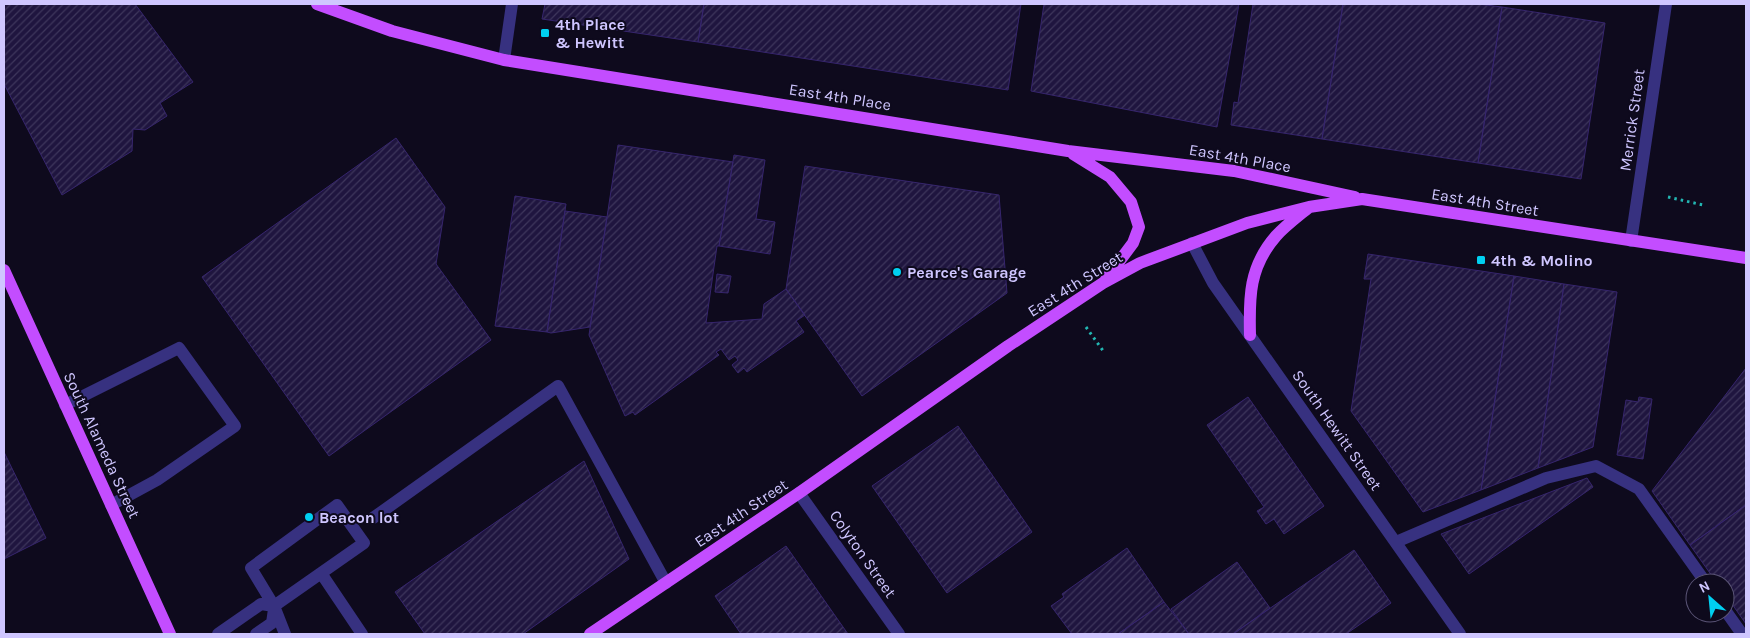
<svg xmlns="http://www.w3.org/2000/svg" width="1750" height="638" font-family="Karla,sans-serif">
	<defs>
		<pattern id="building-hatch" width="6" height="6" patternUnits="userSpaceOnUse" patternTransform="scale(1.25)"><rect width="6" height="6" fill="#1f153f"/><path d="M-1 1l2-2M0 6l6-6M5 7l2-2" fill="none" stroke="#3e365c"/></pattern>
	</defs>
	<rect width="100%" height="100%" fill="#0e0a1d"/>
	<path fill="url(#building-hatch)" stroke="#36256d" d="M4 4H135L193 82 160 103 167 116 145 130 133 129 132 151 62 195 4 84Z
		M545 4H704L698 42 542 19Z
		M704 4H1021L1008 90 698 42Z
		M1044 4H1239L1217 127 1031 91Z
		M1253 4H1343L1322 139 1231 125 1234 102 1238 103Z
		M1343 4H1478L1502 7 1478 163 1322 139Z
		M1502 7 1605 23 1581 179 1478 163Z
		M396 138 445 207 436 264 491 340 329 456 202 277Z
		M618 145 733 162 719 246H717L706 323 762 319 764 304 786 289 805 315 796 321 804 332 747 372 744 368 738 373 732 365 738 360 735 356 729 360 721 349 716 352 719 355 635 415 633 412 625 416 589 335Z
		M734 155 765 160 756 219 775 222 770 254 719 246Z
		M805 166 999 195 1007 293 862 396 786 289Z
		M515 196 566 204 547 332 495 326Z
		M565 211 607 217 590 327 551 333 547 332Z
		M1368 254 1514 276 1481 490 1423 512 1351 411 1371 279H1364Z
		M717 274 731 276 728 293 715 292Z
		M1514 276 1564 284 1538 468 1481 490Z
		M1564 284 1617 292 1593 447 1538 468Z
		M1746 368V505L1690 545 1652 491Z
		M1248 397 1324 506 1284 534 1274 519 1266 524 1257 511 1264 507 1207 425Z
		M1639 397 1652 399 1643 459 1617 455 1626 400 1638 402Z
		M958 426 1032 532 947 593 872 486Z
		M4 452 46 538 4 559Z
		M584 461 629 559 523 634H425L395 592Z
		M1587 478 1593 487 1469 574 1441 534Z
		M1746 505V624L1725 594V583H1717L1690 545Z
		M786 546 848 634H741L715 596Z
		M1127 548 1164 602 1118 634H1072L1051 606 1064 597 1062 594Z
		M1354 550 1391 603 1346 634H1233Z
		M1237 562 1270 608 1233 634H1189L1171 609Z
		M1164 602 1189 634H1118Z"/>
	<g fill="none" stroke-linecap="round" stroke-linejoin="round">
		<path stroke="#23b6b2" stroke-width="3" stroke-dasharray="2.5 4" stroke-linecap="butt" d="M1668 197 1703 205
			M1086 327 1104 352"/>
		<path stroke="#373180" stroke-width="12" d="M65 405 179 348 235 426 157 480 111 505
			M373 518 558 386 666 583
			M1396 542 1546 478 1596 466 1639 489 1706 583
			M321 573 362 634
			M1725 610 1742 634
			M218 634 261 604 274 606 364 543 337 505 251 568 274 606 285 634
			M256 634 272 623 274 609"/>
		<path stroke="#373180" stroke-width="12" d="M504 60 512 4
			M1631 241 1666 4
			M1192 243 1213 283 1460 634
			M799 493 899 634"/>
		<path stroke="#c34dff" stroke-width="12" d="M317 4 392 31 504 60 1068 151 1234 171 1355 197
			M1073 154 1110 177 1131 202 1139 227 1133 243 1106 279
			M4 270 170 634
			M1250 335C1249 297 1249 267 1276 236 1285 226 1297 217 1308 208
			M590 634 799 493 1008 346 1103 283 1140 263 1247 223 1309 207 1362 199 1746 258"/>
	</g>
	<g fill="#00d0f1" stroke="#0e0a1d" stroke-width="2">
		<rect x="540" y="28" width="10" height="10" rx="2.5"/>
		<rect x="1476" y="255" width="10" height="10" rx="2.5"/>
		<circle cx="897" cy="272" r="5"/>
		<circle cx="309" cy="517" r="5"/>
	</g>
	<g text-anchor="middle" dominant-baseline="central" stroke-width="4" stroke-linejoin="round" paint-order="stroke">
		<g font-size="16" font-weight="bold" fill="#cfc6ff" stroke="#0e0a1d" text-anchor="start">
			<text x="555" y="24">4th Place<tspan x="555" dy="18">&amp; Hewitt</tspan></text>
			<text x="1491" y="260">4th &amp; Molino</text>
			<text x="907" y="272">Pearce's Garage</text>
			<text x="319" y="517">Beacon lot</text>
		</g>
		<g font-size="16" fill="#cfc6ff" stroke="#0e0a1d">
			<text transform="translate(840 97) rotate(9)">East 4th Place</text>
			<text transform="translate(1632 120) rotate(-82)">Merrick Street</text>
			<text transform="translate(1240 158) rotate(10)">East 4th Place</text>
			<text transform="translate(1485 202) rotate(9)">East 4th Street</text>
			<text transform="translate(1075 284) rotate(-32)">East 4th Street</text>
			<text transform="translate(1337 430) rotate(55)">South Hewitt Street</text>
			<text transform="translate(102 445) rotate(65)">South Alameda Street</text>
			<text transform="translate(741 513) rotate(-34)">East 4th Street</text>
			<text transform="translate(863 554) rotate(55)">Colyton Street</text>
		</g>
	</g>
	<rect width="1750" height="638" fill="none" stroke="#cfc6ff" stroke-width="10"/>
	<g transform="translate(1710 598) rotate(333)"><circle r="24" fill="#0e0a1d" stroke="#5b5577"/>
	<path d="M0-4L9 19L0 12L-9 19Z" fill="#00d0f1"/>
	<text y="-8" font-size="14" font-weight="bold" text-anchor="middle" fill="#cfc6ff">N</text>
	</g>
</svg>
